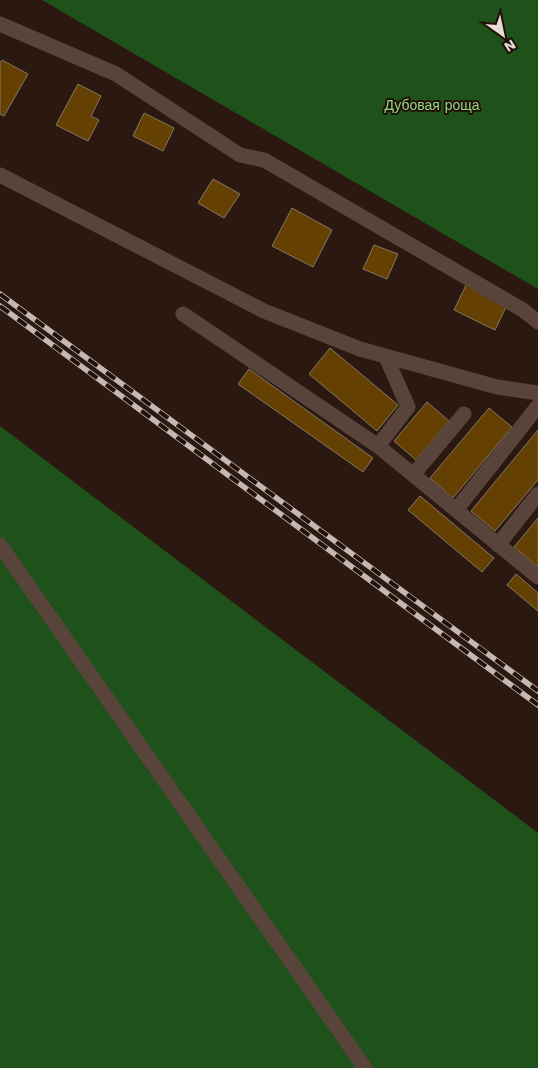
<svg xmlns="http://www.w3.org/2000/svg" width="538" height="1068" font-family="'Work Sans',sans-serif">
	<rect width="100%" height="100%" fill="#2b1911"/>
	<path fill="#1f511a" d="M42 0H538V289Z
		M0 426 538 833V1068H0Z"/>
	<path fill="#644103" stroke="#867765" d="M2 60 28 74 4 116 0 114V63Z
		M78 84 101 96 91 116 99 120 88 141 56 125Z
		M144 113 174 128 163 151 133 136Z
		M213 179 240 194 224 218 198 203Z
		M292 208 332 230 313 267 272 246Z
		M374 245 398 254 387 279 363 269Z
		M467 283 508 303 495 330 454 310Z
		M330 348 398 405 377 431 309 374Z
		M249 369 373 458 363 472 238 384Z
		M427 402 449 421 416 460 394 441Z
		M489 408 512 427 453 498 430 478Z
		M538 430V480L495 531 471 511Z
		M420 496 494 558 482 572 408 510Z
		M538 518V567L514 547Z
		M516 574 538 593V611L507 585Z"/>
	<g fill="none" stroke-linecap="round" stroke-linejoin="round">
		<path stroke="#59443c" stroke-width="15" d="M0 24 116 74 240 155 264 160 523 310 538 322
			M0 175 264 311 360 349 497 387 538 393
			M183 314 378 446 538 577
			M378 446 408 407 386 357
			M413 475 464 414
			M456 510 538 406
			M0 545 365 1068
			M498 545 538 494"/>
		<defs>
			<path id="rail" d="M0 294 538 691
				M0 306 538 705"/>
		</defs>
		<use href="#rail" stroke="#c5b7b1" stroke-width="5.5"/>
		<use href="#rail" stroke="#211008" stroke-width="4" stroke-dasharray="11" stroke-linecap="butt"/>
	</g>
	<g text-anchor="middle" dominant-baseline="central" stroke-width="4" stroke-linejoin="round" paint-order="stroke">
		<g font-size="14" fill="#8dd885" stroke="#211008">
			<text x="432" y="105">Дубовая роща</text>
		</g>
	</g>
	<g transform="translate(503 35) rotate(147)" stroke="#211008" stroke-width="4" paint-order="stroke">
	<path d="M0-4L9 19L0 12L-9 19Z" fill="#e9dcd7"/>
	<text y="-8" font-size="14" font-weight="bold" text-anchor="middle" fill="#e9dcd7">N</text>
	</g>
</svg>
